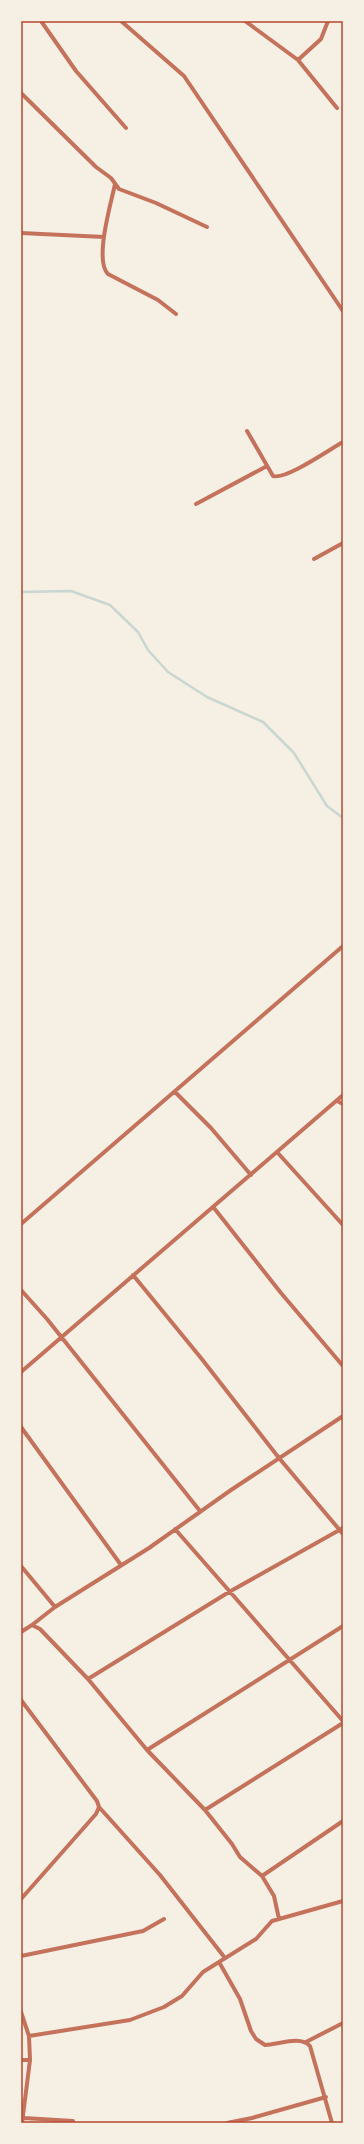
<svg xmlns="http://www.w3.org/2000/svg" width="364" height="2144" font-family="'Fira Sans Condensed',sans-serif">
	<rect width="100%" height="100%" fill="#f6efe4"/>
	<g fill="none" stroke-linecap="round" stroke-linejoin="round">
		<path stroke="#c9d6d2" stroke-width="2.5" d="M21 592 71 591 110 605 138 632 148 650 168 672 207 697 263 722 294 753 327 806 343 818"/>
		<path stroke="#c5725c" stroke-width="4" d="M41 21 76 71 126 128
			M121 21 184 76 343 311
			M245 21 298 60 337 108
			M298 60 321 39 328 21
			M21 93 96 167 111 178 119 189 156 203 207 227
			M115 184C111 204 94 260 108 274L158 300 176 314
			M21 233 104 237
			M247 431 273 476C286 480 330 449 343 442
			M196 504 267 466
			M314 559 343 543
			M175 1092 211 1128 251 1175
			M337 1101 343 1104
			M277 1152 343 1225
			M214 1208 281 1293 343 1366
			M21 1224 343 946
			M133 1275 201 1358 279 1458 343 1534
			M21 1290 47 1319 200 1511
			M21 1372 343 1095
			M21 1427 121 1565
			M175 1529 343 1721
			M21 1566 55 1607
			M32 1625 55 1607 149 1548 231 1490 343 1416
			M21 1632 32 1625 40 1629 88 1679 147 1750 205 1810 232 1844 240 1857 262 1876 274 1896 279 1919
			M88 1679 229 1592 343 1528
			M21 1700 97 1801 99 1807 160 1875 225 1958
			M147 1750 343 1626
			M205 1810 343 1723
			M262 1876 343 1821
			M21 1899 96 1814 99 1807
			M21 1956 143 1931 164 1919
			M219 1962 240 1999 251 2031 256 2039 265 2045C278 2045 300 2035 310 2046L332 2123
			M21 2012 29 2036 30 2060 22 2123
			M29 2036 130 2020 164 2007 182 1996 203 1972 256 1939 272 1921 343 1901
			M306 2042 343 2023
			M21 2060H30
			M24 2118 73 2121
			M227 2123 252 2118 326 2097"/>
	</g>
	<rect width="364" height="2144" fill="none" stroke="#f6efe4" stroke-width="44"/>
	<rect x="22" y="22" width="320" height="2100" fill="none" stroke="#b5482f" stroke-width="1.5"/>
</svg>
